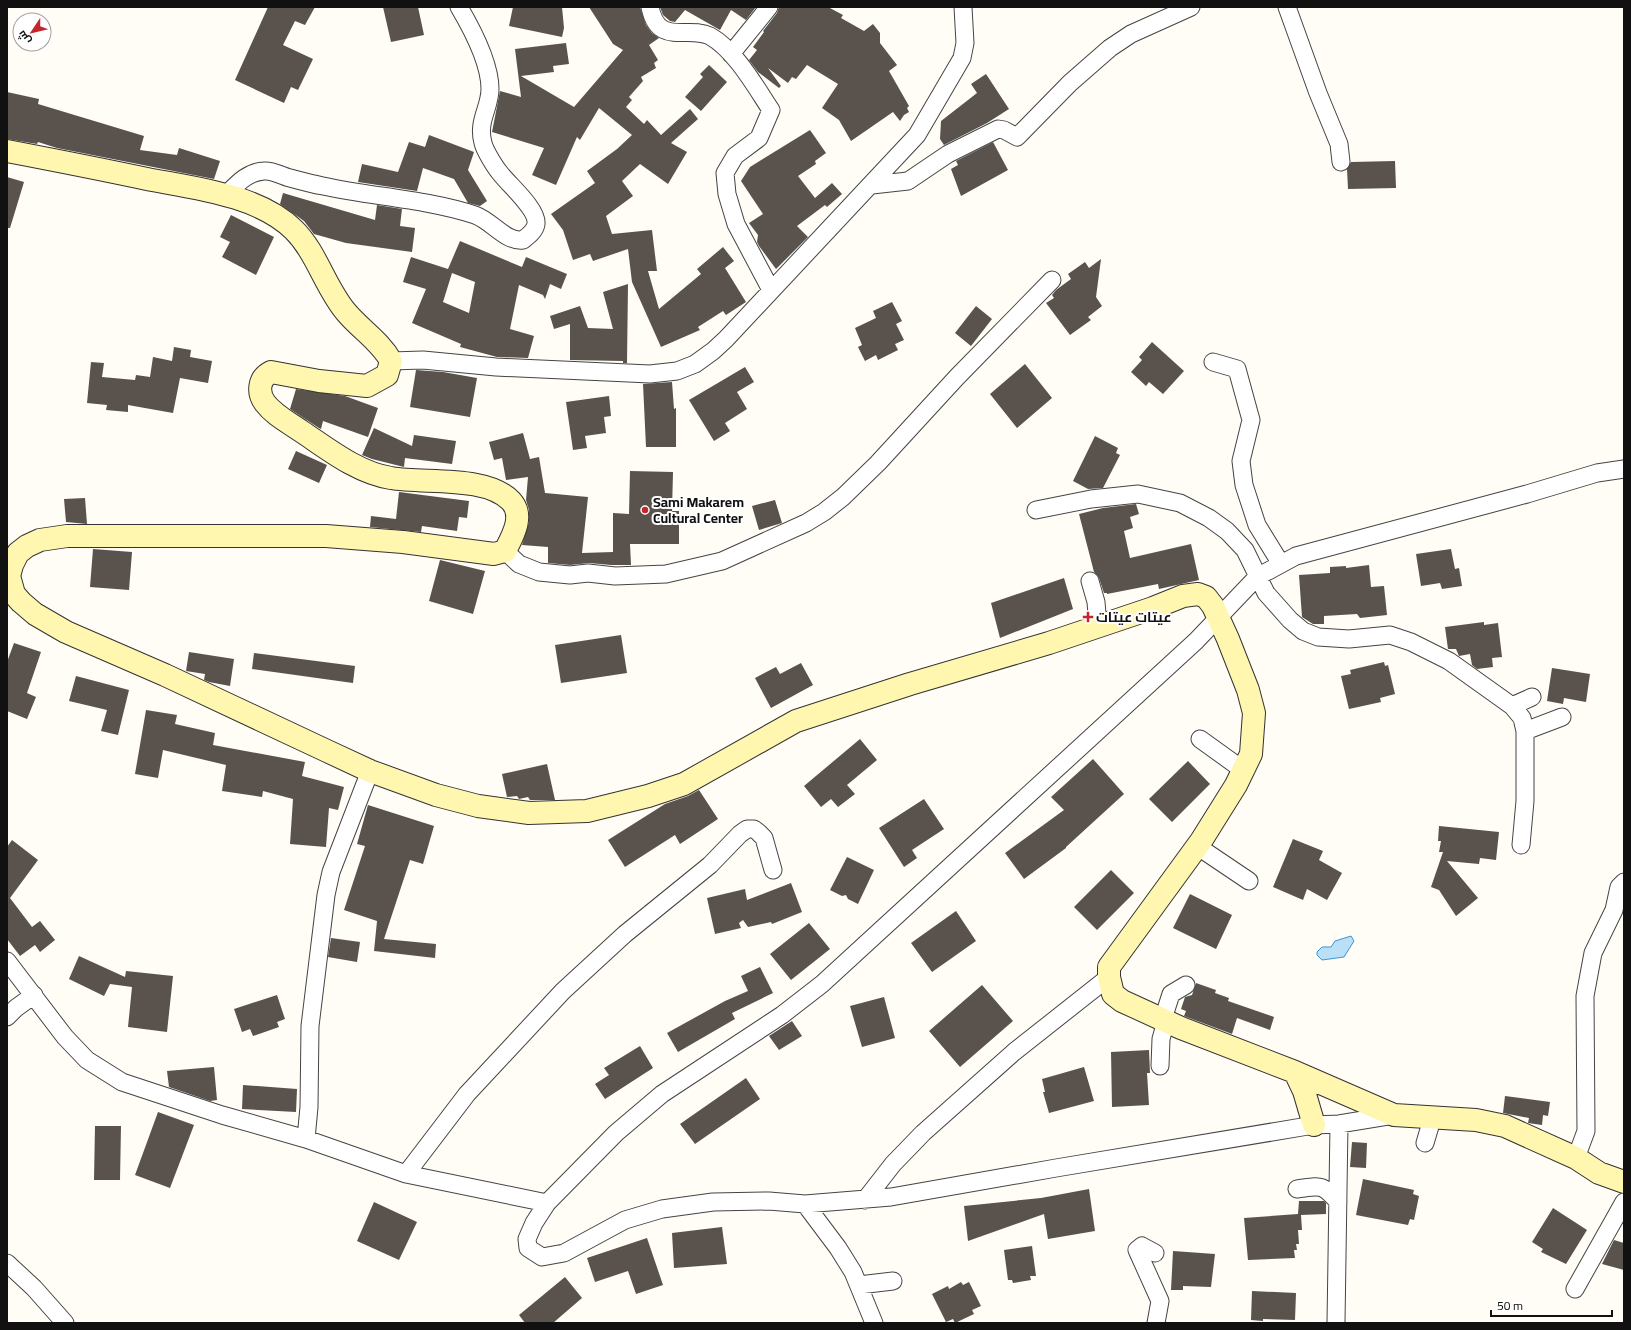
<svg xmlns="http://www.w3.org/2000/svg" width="1631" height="1330" font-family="Georgia,Cairo,serif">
	<rect width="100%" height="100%" fill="#fffdf5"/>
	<path fill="#b9e0f7" stroke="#3f96cf" d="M1351 936 1354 941 1344 957 1322 960 1317 955V952L1322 947H1331L1335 941Z"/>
	<path fill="#5a524d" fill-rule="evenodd" d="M268 7H315L305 25 295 21 283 45 313 59 298 90 291 87 284 103 235 80Z
		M383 7H418L424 35 391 42Z
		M513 7H562L564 28 562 37 509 26Z
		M589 7H640L646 25 652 33 659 38 649 45 658 60 654 63 656 68 641 77 643 81 629 97 632 100 626 107 644 124 647 120 661 135 690 109 698 119 671 143 687 152 668 184 640 164 622 181 633 196 606 216 612 234 652 230 657 271H648L659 309 701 274 697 269 723 247 734 261 725 268 746 302 726 315 723 311 698 327 700 330 661 347 632 282 628 249 593 261 590 254 573 260 563 230 551 214 595 183 587 171 617 149 632 135 599 108 580 140 577 137 556 185 532 175 544 148 492 132 500 91 521 97 515 49 566 43 569 64 553 66 554 72 521 76 574 107 623 50 613 44Z
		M660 7H756L746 20 731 10 720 30 685 10 675 22 670 21 663 15Z
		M779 7H828L843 15 841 18 864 31 873 24 880 33V43L897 65 889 71 909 106 907 108 909 112 904 115 900 121 893 112 851 141 839 120 822 108 838 84 807 65 796 79 792 77 788 83 768 68 781 86 779 88 758 72 749 60 757 50 753 47 764 32 763 31 777 13Z
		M709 65 727 82 701 111 685 97 703 77 700 74Z
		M986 74 1009 109 987 123 944 145 940 139 941 121 977 93 971 84Z
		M7 92 39 99 38 104 144 136 140 150 177 155 179 148 220 161 214 179 57 148 38 142 37 144 7 139Z
		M810 130 826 153 815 161 816 164 798 176 815 198 832 183 842 194 827 207 825 205 797 226 808 237 776 269 759 246 757 242 758 235 749 223 763 214 741 181 750 167Z
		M429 135 474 152 468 170 487 201 480 206 468 203 454 179 423 168 417 191 358 182 362 164 398 172 409 142 425 147Z
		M993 142 1008 170 961 196 951 169 958 165 956 161Z
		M1395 161 1396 188 1348 189 1347 169 1351 162Z
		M7 177 24 182 10 228H7Z
		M283 193 375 220 377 205 402 209 400 226 415 228 412 252 346 243 314 234 304 221 280 204Z
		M231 215 274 237 256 275 222 257 230 242 220 237Z
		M460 241 522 267 526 257 567 274 561 289 550 284 545 299 543 295 519 285 510 329 534 336 528 358 497 357 460 347 461 344 412 323 426 289 403 282 411 257 448 269ZM452 273 475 282 469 313 443 302Z
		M1101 259 1096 297 1102 306 1088 317 1091 320 1070 335 1046 303 1054 298 1052 295 1056 290 1071 279 1068 274 1085 262 1089 268Z
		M628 284 627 363H623V361L570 360V324L554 329 550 316 580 306 588 328 613 329 603 292Z
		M892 302 902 321 896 324 904 340 895 344 898 350 878 360 876 355 865 361 858 347 862 345 855 328 876 318 873 311Z
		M976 306 992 319 971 346 955 333Z
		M1152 342 1184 371 1163 394 1149 382 1146 386 1131 372 1142 360 1139 357Z
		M174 347 191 350 190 357 212 361 208 383 180 378 173 413 128 405V412L106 410 107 405 87 403 91 362 104 363 102 377 135 380 136 375 150 377 153 357 172 361Z
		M1025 364 1052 398 1017 428 990 394Z
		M745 367 754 382 737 392 747 409 725 423 730 431 714 441 689 400Z
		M416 370 443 372 477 378 470 417 410 407Z
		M672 382 674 409 676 408V447H646L643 384Z
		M296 389 345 396 378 408 368 437 323 421 321 429 319 428 293 411 290 409Z
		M609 396 611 416 604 417 606 433 585 436 587 448 573 450 566 402Z
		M374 428 412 446 414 435 456 441 452 464 405 458 404 467 372 459 362 455Z
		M523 433 530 459 539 457 545 493 588 497 582 553 613 552V513L629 514 630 471 673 472 672 511H679V544H630L631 565H611L589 563 570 565 548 563V547L522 545 529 522V510L526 500 528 477 506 480 502 458 494 460 489 442Z
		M1095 436 1118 448 1116 453 1120 455 1103 488 1088 489 1073 481Z
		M296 451 327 465 319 483 288 469Z
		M399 492 469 501 467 518 459 517 457 531 422 526 421 532 370 527 371 516 396 519Z
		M85 498 87 524 66 522 64 499Z
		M775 500 782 523 759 530 752 506Z
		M1136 504 1139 514 1130 517 1133 528 1124 531 1130 558 1191 544 1199 580 1159 589 1158 584 1107 594V593H1104L1099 578 1094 572 1079 514 1103 508Z
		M93 549 132 552 129 590 90 587Z
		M1451 549 1455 569 1459 568 1462 586 1442 589 1440 583 1421 586 1416 554Z
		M440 560 485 571 473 614 429 601Z
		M1369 565 1371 587 1384 586 1387 615 1360 618 1357 614 1324 616V624H1313L1302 617 1299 575 1330 573V567L1346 566V568Z
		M1064 578 1073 609 1000 638 991 603Z
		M1484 622V625L1498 623 1502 657 1492 658 1493 667 1477 669 1472 665 1470 654 1459 656 1456 649H1448L1445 627Z
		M621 635 627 673 561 683 555 645Z
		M14 643 41 652 27 693 36 697 27 719 7 711V662Z
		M189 652 234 659 230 686 209 682 204 680 205 674 186 671Z
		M254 653 355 666 353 683 252 669Z
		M1384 662 1385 666 1388 665 1395 694 1380 698 1381 702 1349 709 1341 676 1351 674 1350 670Z
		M801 663 813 685 771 708 755 678 776 667 780 674Z
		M1552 668 1590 674 1586 702 1564 698 1563 704 1547 701Z
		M76 676 129 690 118 735 101 731 107 710 69 701Z
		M146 710 177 715 175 724 215 733 213 745 305 762 302 776 344 787 338 810 329 808 326 847 290 844 293 799 263 791 262 797 222 791 226 765 163 750 158 778 135 774Z
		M860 739 877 760 847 785 855 794 838 807 831 799 821 807 804 786Z
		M1093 759 1124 794 1066 847V848L1024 879 1005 853 1064 810 1051 797Z
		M1188 761 1210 784 1172 822 1149 799Z
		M547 764 555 800H530L528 797 519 799 517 796 507 797 502 774Z
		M699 790 718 819 680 844 675 835 625 867 608 840 665 804 688 796Z
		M924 799 944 829 912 850 917 858 904 867 879 828Z
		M368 805 434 826 423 864 410 860 384 939 436 944 435 958 374 951 377 921 344 910 365 846 357 844Z
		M1439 826 1499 832 1496 860 1480 858 1479 864 1447 861 1478 898 1456 916 1439 890 1431 887 1443 852H1439L1441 841H1438Z
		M1293 839 1323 851 1319 860 1342 873 1327 900 1307 889 1303 900 1273 887Z
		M12 840 38 860 10 898 32 927 40 921 55 940 40 952 35 945 20 956 7 939V847Z
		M847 857 874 870 858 904 848 899 846 895 842 896 830 890Z
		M1111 870 1134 893 1097 930 1074 907Z
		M791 883 802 912 772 924 771 922 748 927 743 920 739 923 741 928 715 934 707 898 745 889 747 900Z
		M1190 894 1232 915 1216 949 1173 928Z
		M956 911 976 941 932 972 911 943Z
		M809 923 830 949 791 980 770 954Z
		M331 938 360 942 357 962 328 957Z
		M79 956 125 977 126 971 173 976 167 1032 128 1027 132 987 110 984 104 996 69 979Z
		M760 967 773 993 732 1013 735 1019 678 1052 667 1033 725 1001 748 991 741 976Z
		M1196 983 1216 990 1215 993 1229 998 1228 1001 1274 1017 1270 1030 1237 1018 1232 1034 1184 1016 1186 1011 1181 1009 1185 997 1192 995Z
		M982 985 1013 1021 960 1067 929 1031Z
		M277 995 285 1019 277 1022 279 1027 253 1036 250 1029 242 1032 234 1009Z
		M884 997 895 1038 862 1047 850 1006Z
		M792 1021 802 1036 779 1050 769 1036Z
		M640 1046 653 1068 605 1099 595 1084 609 1075 604 1068Z
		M1149 1050 1150 1073H1147L1149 1105 1112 1107 1111 1052Z
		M214 1067 217 1100 210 1101 169 1087 167 1071Z
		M1084 1067 1094 1101 1049 1113 1043 1092H1045L1042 1079Z
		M746 1078 760 1099 695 1144 680 1124Z
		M243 1085 297 1089 296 1112 242 1109Z
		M1505 1096 1550 1102 1548 1116 1543 1115 1542 1125 1528 1123 1529 1118 1503 1113Z
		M158 1112 194 1125 170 1188 135 1175Z
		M95 1126H121L120 1180H94Z
		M1352 1142 1367 1143 1366 1168 1350 1167Z
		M1363 1179 1414 1190 1413 1194 1419 1196 1414 1220 1410 1219 1408 1225 1356 1215Z
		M1089 1189 1095 1231 1048 1239 1044 1214 968 1241 964 1206 1041 1198Z
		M1299 1201H1324L1326 1203V1214L1301 1215 1302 1230H1298L1299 1244H1296L1297 1250H1294L1295 1258 1248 1260 1244 1218 1298 1214Z
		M374 1202 417 1222 399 1260 357 1241Z
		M1553 1208 1587 1230 1566 1264 1541 1252 1543 1249 1532 1242Z
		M722 1227 727 1264 674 1268 672 1233Z
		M647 1238 663 1285 636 1294 628 1271 595 1282 587 1258Z
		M1614 1240 1624 1243V1270L1602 1264Z
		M1032 1246 1036 1276H1030L1031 1280 1013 1283 1012 1280H1008L1004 1250Z
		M1173 1251 1215 1254 1211 1287 1183 1286V1290H1171Z
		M565 1277 582 1298 553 1323H525L519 1315Z
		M961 1282 963 1285 969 1282 981 1306 972 1310 974 1314 955 1323 953 1319 946 1322 932 1294 948 1286 949 1289Z
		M1252 1291 1296 1293 1295 1320 1263 1319V1321L1251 1320Z"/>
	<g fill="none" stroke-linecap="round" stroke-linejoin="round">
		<defs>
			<path id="street" d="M650 7C658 47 687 25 710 36 735 50 755 86 771 110L759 138 735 156 725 173 727 194 736 224 771 290
				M1287 7 1318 93 1339 144 1341 162
				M731 54 769 7
				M872 185 908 181 948 154 998 129 1004 130 1017 137 1070 83 1110 48 1131 34 1191 7
				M226 195C237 184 247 172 264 171 273 170 281 176 290 178 301 181 312 184 323 186 373 197 426 199 475 215 492 221 505 242 523 240 528 236 535 231 536 224 538 209 508 184 500 173 495 167 485 151 483 143 477 121 490 108 490 89 490 63 472 29 459 7
				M391 361 423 360 496 367 650 374 677 371 695 364 713 351 726 339 917 135 962 58 965 43 963 7
				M1213 362 1237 369 1251 420 1241 461 1244 485 1257 525 1281 564
				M1036 510 1091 499 1138 494 1180 503 1209 518 1227 531 1245 550 1266 593 1290 620 1303 631 1318 637 1349 639 1390 635 1411 642 1449 661 1512 706 1522 718 1525 731V801L1521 845
				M505 551 519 564 539 572 570 575 588 573 615 576 666 574 722 561 806 523 824 512 843 497 878 463 957 377 1052 280
				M1090 581 1096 602 1098 626
				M1512 706 1532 697
				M1525 731 1562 717
				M1200 739 1243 770
				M1197 846 1249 881
				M7 961 65 1037 87 1060 122 1082 222 1115 306 1139 406 1174 547 1203
				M7 1017 16 1008 34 995
				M1163 1019 1171 994 1186 985
				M1160 1066 1161 1039 1166 1021
				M1394 1115 1339 1124 1314 1125 1056 1168 891 1197 805 1204 769 1201 713 1202 662 1209 625 1220 564 1253 542 1257 528 1248 527 1239 534 1223 547 1203 616 1133 662 1094 782 1015 822 984 1196 641 1257 577 1296 556 1527 494 1597 473 1624 469
				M306 1139 309 1107 310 1026 326 895 331 872 370 771
				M1425 1143 1433 1116
				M1576 1158 1586 1131 1585 996 1593 953 1614 910 1619 887 1624 882
				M406 1174 467 1094 563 991 625 934 710 865 740 834 747 829H754L758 832 764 838 773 870
				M1297 1189C1320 1186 1322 1183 1338 1202
				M865 1200 893 1164 923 1133 1014 1052 1109 977
				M805 1204 838 1248 853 1272 874 1323
				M1155 1253 1142 1246 1137 1250 1160 1301 1156 1323
				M7 1263 34 1288 65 1323
				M859 1285 893 1281
				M1575 1289 1624 1202
				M1336 1323 1339 1124"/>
			<path id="secondary" d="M7 151C54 160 100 169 147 179 194 188 259 195 294 230 317 253 325 287 346 312 360 329 380 341 391 361L387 375 367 386 319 381 271 372C259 378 257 392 265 403 274 415 288 422 301 431 328 449 358 473 391 478 425 484 486 475 511 501 525 516 512 537 505 551L494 554 403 542 326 536H67L40 540 27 546 18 553 12 565 9 576 14 594 21 602 35 614 66 632 165 675 327 751 370 771 436 795 478 806 529 813 587 811 648 796 684 784 796 721 910 684 1049 643 1153 608 1183 596 1198 594 1206 597 1213 606 1228 639 1248 690 1254 713 1251 754 1236 785 1201 841 1109 967V977L1113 994 1122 1001 1181 1028 1295 1072 1394 1115 1476 1120 1505 1126 1576 1158 1599 1173 1624 1182
				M1295 1072 1304 1091 1314 1125"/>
		</defs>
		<use href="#street" stroke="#444" stroke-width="19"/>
		<use href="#secondary" stroke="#333" stroke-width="24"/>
		<use href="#street" stroke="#fff" stroke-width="17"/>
		<use href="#secondary" stroke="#fff6b0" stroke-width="22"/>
	</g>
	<g fill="#c4262e" stroke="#fff" stroke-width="1.5">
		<circle cx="645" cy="510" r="4"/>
		<path d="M1086 611h4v4h4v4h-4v4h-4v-4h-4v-4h4z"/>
	</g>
	<g text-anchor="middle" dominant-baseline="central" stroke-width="4" stroke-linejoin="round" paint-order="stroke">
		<g font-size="14" font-weight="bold" fill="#111" stroke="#fff" text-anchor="start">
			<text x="653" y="502">Sami Makarem<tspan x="653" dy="16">Cultural Center</tspan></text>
			<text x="1096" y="617">عيتات عيتات</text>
		</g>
	</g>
	<rect width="1631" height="1330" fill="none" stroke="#111111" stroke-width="16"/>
	<g transform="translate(32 32) rotate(235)"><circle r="19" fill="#ffffff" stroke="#a0a0a0"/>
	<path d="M0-3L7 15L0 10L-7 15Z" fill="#c4262e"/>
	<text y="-6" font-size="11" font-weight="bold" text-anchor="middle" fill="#111111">ش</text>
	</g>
	<path d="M1491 1310v6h121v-6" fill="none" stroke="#111111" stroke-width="2"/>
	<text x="1497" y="1310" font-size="12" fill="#111111" stroke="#ffffff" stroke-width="3" paint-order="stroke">50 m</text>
</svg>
